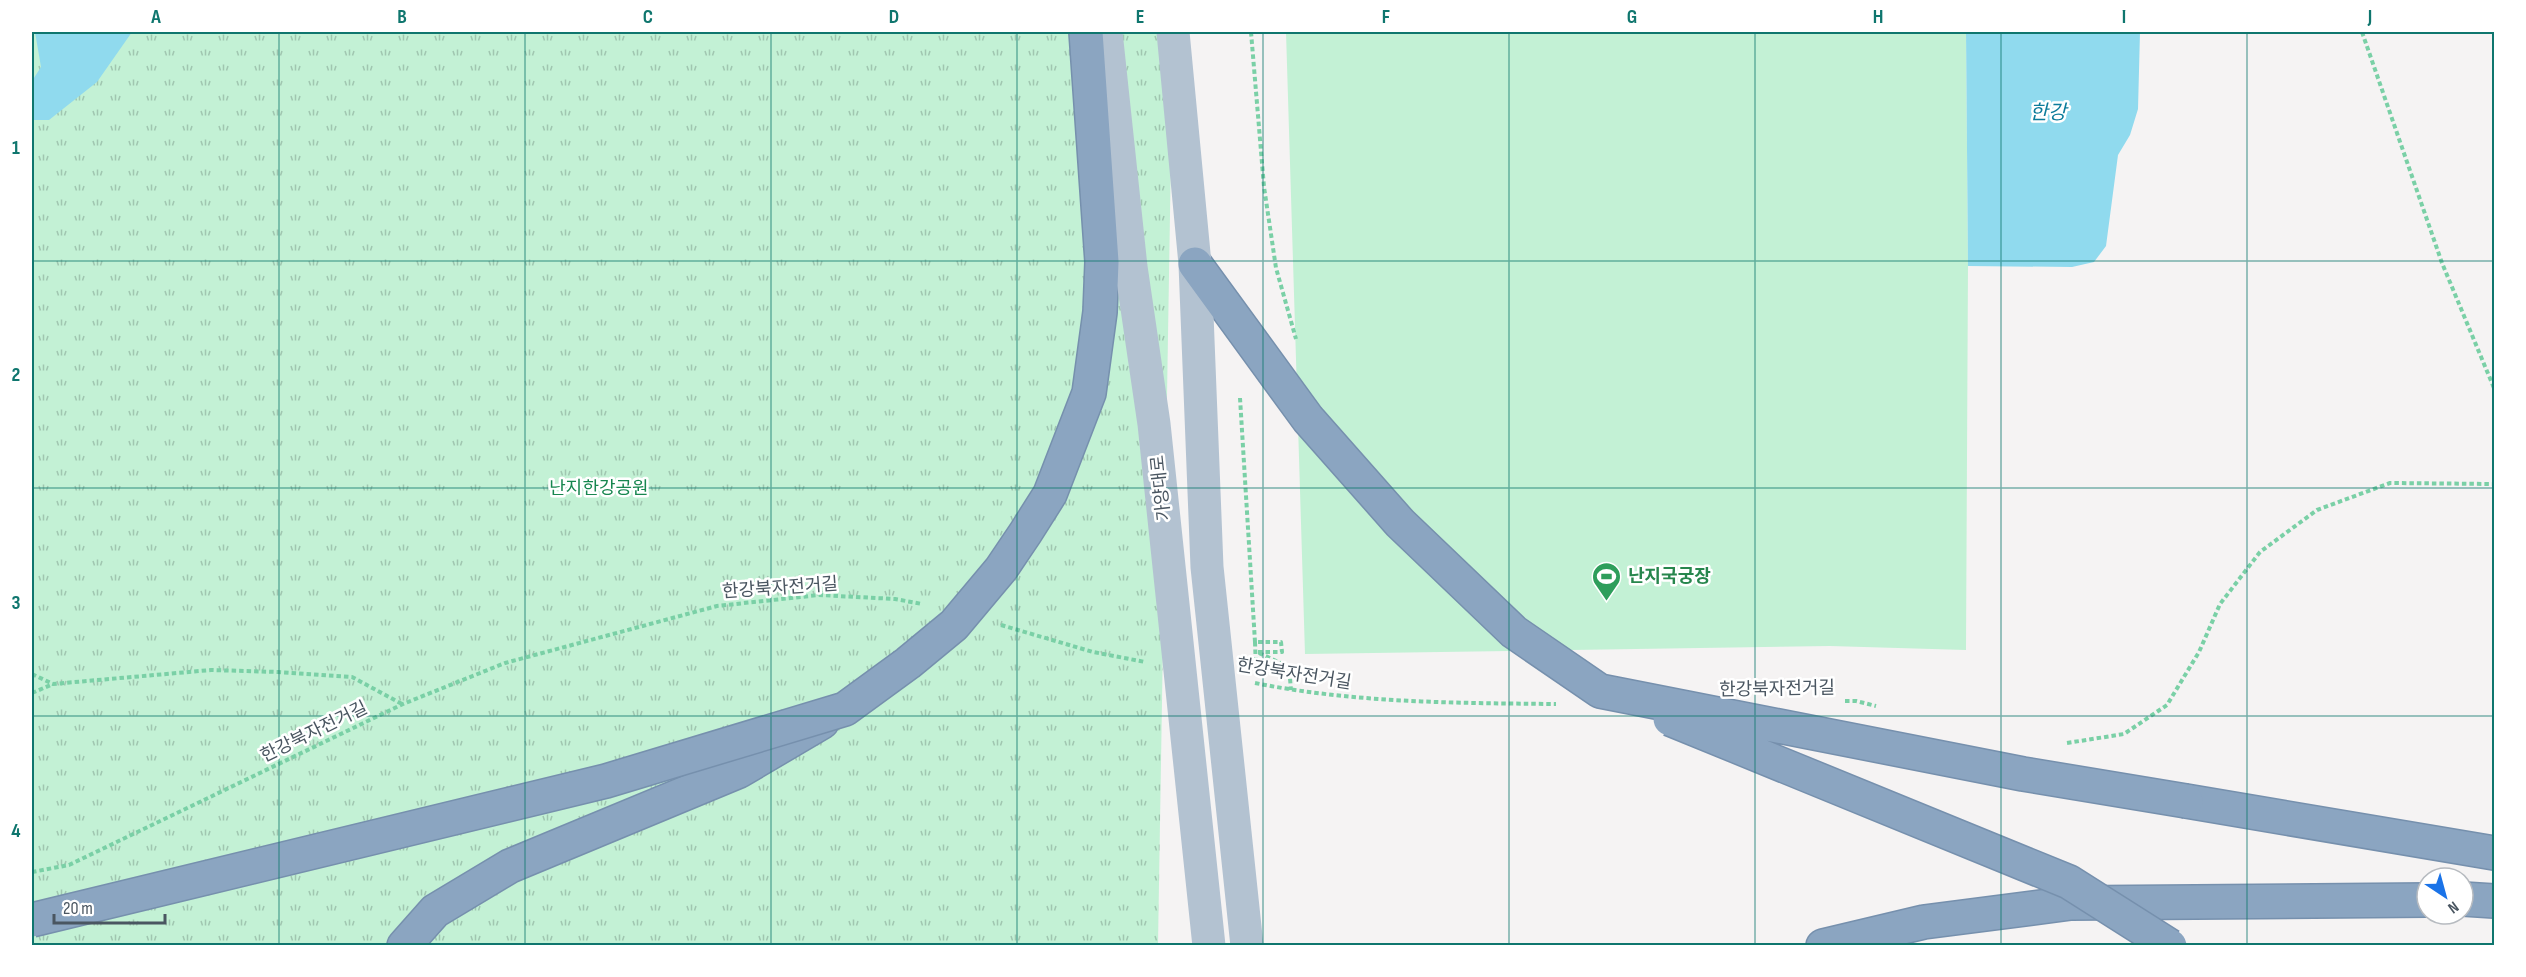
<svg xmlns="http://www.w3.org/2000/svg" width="2526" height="977" font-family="'Sofia Sans Condensed','Noto Sans KR',sans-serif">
	<defs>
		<pattern id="grass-tufts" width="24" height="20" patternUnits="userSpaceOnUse" patternTransform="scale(1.5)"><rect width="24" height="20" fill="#c3f1d5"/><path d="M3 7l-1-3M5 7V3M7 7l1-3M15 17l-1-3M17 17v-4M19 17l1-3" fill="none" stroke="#a0c6b0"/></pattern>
	</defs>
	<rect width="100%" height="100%" fill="#f5f3f3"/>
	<path fill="url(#grass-tufts)" d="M32 32H1173L1158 945H32Z"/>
	<path fill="#c3f1d5" d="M1286 32H1966L1968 266 1966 650 1830 646 1305 654Z"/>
	<path fill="#90daee" d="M35 32H132L97 82 49 120H32V81L41 67Z
		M1966 32H2140L2138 109 2130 135 2118 155 2106 246 2094 262 2072 267 1968 266Z"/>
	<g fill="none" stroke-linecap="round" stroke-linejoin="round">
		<defs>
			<path id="highway" d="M2186 801 2494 853
				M2463 899 2494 901
				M404 946 435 911 510 866 739 771 822 722
				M1823 946 1924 922 2071 903 2427 900"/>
		</defs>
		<use href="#highway" stroke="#7690ad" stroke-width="36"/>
		<path stroke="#7ad0a6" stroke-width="4" stroke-dasharray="4.5 3" stroke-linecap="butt" d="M1251 32 1264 187 1276 268 1296 339
			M2362 32 2442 263 2494 388
			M1240 398 1255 642H1281L1282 652H1256
			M1001 625 1093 652 1145 662
			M1259 653 1289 667 1291 690
			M32 674 53 684 211 670 278 672 352 677 402 704
			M1255 683C1355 703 1455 703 1556 704
			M32 693 53 684
			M1845 701H1856L1876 706
			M2067 743 2124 734 2167 705 2199 652 2220 604 2260 552 2317 510 2390 483 2494 484
			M32 872 69 865 403 704 505 663 717 606 819 595 895 599 922 604"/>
		<use href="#highway" stroke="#8ba5c1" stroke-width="33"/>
		<defs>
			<path id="highway-bridge" d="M1195 264 1308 419 1400 523 1514 632 1600 691 2023 774 2186 801
				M1670 719 2069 882 2170 946
				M32 920 606 781 845 709 908 663 954 625 1001 569 1026 532 1050 494 1089 393 1100 312 1102 262 1086 32"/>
		</defs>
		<use href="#highway-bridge" stroke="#7690ad" stroke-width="36" stroke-linecap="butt"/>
		<path stroke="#7ad0a6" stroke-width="4" stroke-dasharray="4.5 3" stroke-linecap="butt" d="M1255 642 1256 669"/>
		<path stroke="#b3c2d1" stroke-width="33" d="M1106 32 1131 267 1154 424 1209 946
			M1173 32 1195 264 1207 567 1247 946"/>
		<use href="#highway-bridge" stroke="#8ba5c1" stroke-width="33"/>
	</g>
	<path fill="none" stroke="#0f766e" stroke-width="1.5" stroke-opacity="0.55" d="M279 32V946M525 32V946M771 32V946M1017 32V946M1263 32V946M1509 32V946M1755 32V946M2001 32V946M2247 32V946M32 261H2494M32 488H2494M32 716H2494"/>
	<defs>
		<symbol id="stadium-pin" viewBox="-11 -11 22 30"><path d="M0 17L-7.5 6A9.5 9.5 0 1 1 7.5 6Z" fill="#2e9e5b" stroke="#fff"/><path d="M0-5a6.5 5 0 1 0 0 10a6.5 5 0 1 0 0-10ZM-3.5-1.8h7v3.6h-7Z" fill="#fff"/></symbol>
	</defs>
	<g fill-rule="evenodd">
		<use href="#stadium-pin" x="1590" y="560" width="33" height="45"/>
	</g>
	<g text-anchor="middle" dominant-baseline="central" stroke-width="5" stroke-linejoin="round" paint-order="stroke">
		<g font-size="18" fill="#17864f" stroke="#fff">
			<text x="599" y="488">난지한강공원</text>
		</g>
		<g font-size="18" fill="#4a5661" stroke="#fff">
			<text transform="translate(1161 488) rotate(-96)">가양대로</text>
			<text transform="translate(780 588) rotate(-4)">한강북자전거길</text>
			<text transform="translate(1294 674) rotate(9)">한강북자전거길</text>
			<text transform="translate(1777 689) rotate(-1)">한강북자전거길</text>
			<text transform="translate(314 732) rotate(-26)">한강북자전거길</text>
		</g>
		<g font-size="18" font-weight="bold" fill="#27864d" stroke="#fff" text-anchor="start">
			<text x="1628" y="576">난지국궁장</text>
		</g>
		<g font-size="20" font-style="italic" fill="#0c7c9b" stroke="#fff">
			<text x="2048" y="113">한강</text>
		</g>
	</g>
	<rect width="2526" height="977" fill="none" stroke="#ffffff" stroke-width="66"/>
	<g transform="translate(2445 896) rotate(144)"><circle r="28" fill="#ffffff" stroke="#b7bbc0" stroke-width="1.5"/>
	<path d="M0-4.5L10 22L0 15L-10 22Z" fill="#1a73e8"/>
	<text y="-9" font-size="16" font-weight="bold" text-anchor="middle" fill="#4a5661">N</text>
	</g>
	<path d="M54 914v9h111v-9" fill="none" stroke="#4a5661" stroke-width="3"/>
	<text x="63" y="914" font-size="18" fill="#4a5661" stroke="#ffffff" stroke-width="4.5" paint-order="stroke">20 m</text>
	<rect x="33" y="33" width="2460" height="911" fill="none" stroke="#0f766e" stroke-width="2"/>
	<g font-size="20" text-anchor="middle" font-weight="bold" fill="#0f766e">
		<text x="156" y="23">A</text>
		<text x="402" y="23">B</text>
		<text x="648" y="23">C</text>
		<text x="894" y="23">D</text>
		<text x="1140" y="23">E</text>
		<text x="1386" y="23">F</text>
		<text x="1632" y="23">G</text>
		<text x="1878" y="23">H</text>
		<text x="2124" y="23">I</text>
		<text x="2370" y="23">J</text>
		<text x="16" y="154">1</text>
		<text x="16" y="381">2</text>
		<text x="16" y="609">3</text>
		<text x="16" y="837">4</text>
	</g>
</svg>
